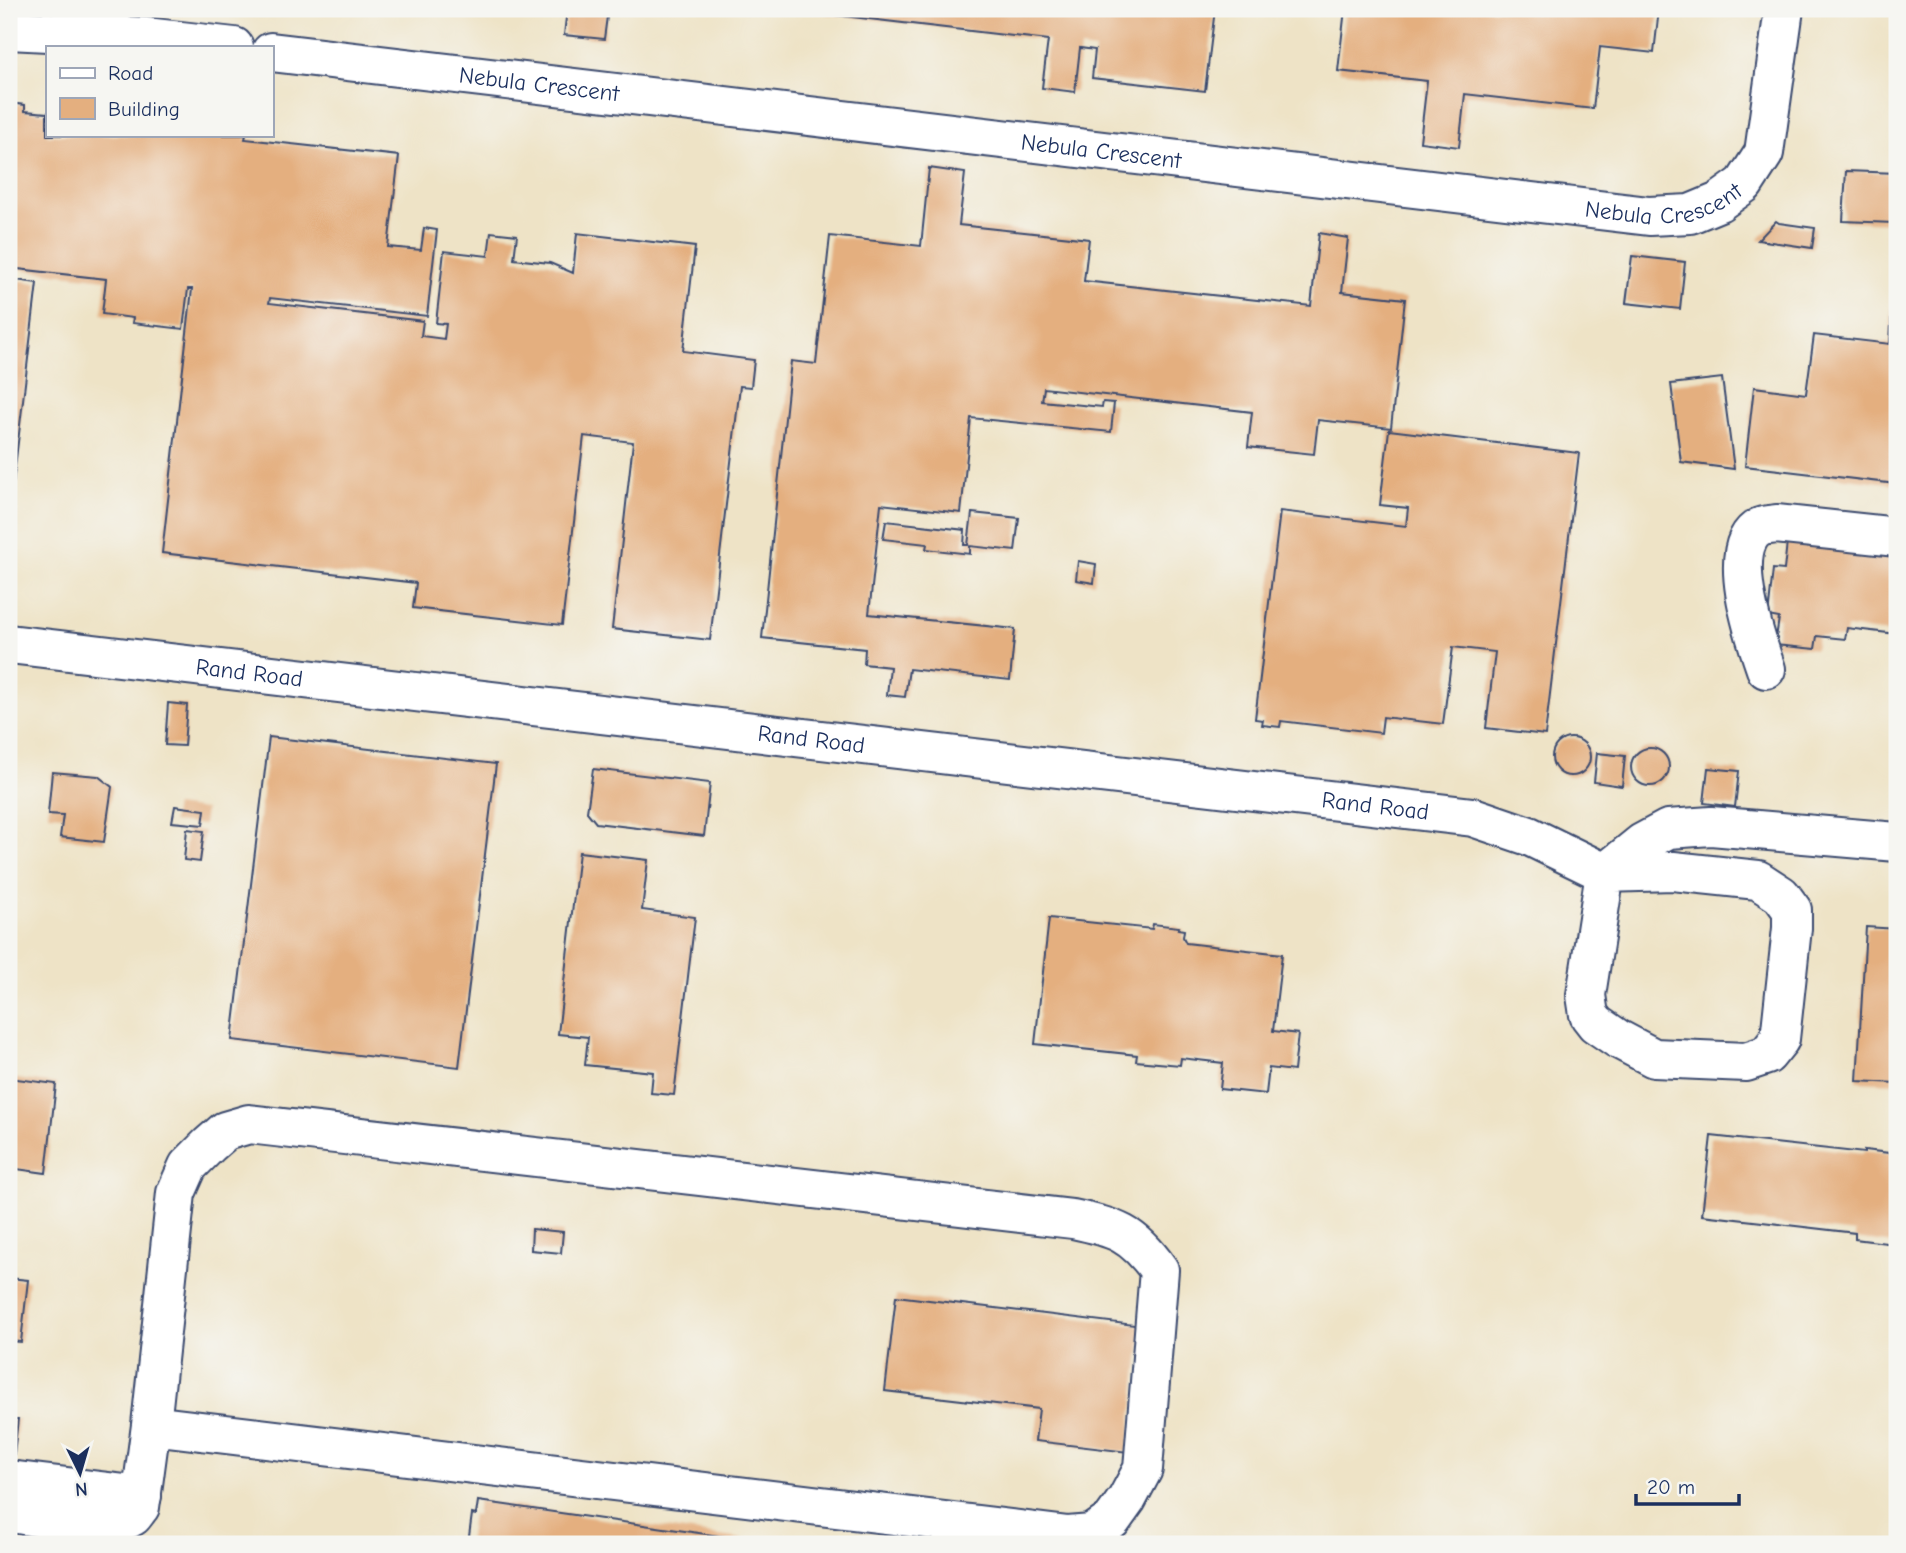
<svg xmlns="http://www.w3.org/2000/svg" width="1906" height="1553" font-family="'Comic Neue',sans-serif">
	<rect width="100%" height="100%" fill="#f6f6f2"/>
	<filter id="ink" filterUnits="userSpaceOnUse"><feTurbulence type="fractalNoise" baseFrequency=".0143" numOctaves="2"/><feDisplacementMap in="SourceGraphic" scale="14" xChannelSelector="R" yChannelSelector="G"/><feConvolveMatrix kernelMatrix="1 2 1 2 8 2 1 2 1" color-interpolation-filters="sRGB"/></filter>
	<filter id="wash" filterUnits="userSpaceOnUse"><feTurbulence type="fractalNoise" baseFrequency=".00686" numOctaves="4" result="noise"/><feDisplacementMap in="SourceGraphic" scale="28" xChannelSelector="R" yChannelSelector="G"/><feGaussianBlur stdDeviation="1.57" result="paint"/><feColorMatrix in="noise" values="0 0 0 0 0 0 0 0 0 0 0 0 0 0 0 0 0 1.4 0 .05"/><feComposite in="paint" operator="in"/></filter>
	<g filter="url(#wash)">
		<rect width="100%" height="100%" fill="#eee3c6"/>
		<g id="blocks">
			<path fill="#e4af7f" d="M567 9H608L604 39 564 35Z
				M793 9H1215L1205 91 1092 78 1095 50 1080 48 1075 92 1042 88 1048 40 793 10Z
				M1345 9H1659L1654 53 1600 47 1593 109 1465 94 1459 147 1420 142 1427 81 1338 71Z
				M9 103 25 105V111L47 113V135H246L245 139 399 156 388 247 421 250 424 228 437 230 427 316 270 298 269 303 423 321 421 336 444 339 446 324 436 323 444 251 488 256 491 232 517 235 514 259 550 263 573 273 577 233 695 247 683 351 754 360 751 387 740 386 710 640 612 629 633 442 584 436 562 625 413 608 416 583 162 553 192 289H188L183 329 132 323 133 318 102 314 106 279 9 268Z
				M929 168 965 173 959 225 1089 239 1084 281 1311 306 1319 233 1348 238 1342 292 1405 299 1391 428 1318 420 1314 454 1248 447 1252 412 1044 388 1042 401 1102 407 1103 402 1114 403 1111 432 971 418 961 513 881 504 869 614 1015 629 1010 680 909 669 905 697 887 695 890 667 864 664 865 649 762 638 791 361 816 364 830 236 921 246Z
				M1846 171 1897 173 1894 223 1843 221Z
				M1776 221 1779 223 1815 228 1812 248 1758 240Z
				M1895 250H1897V484L1745 466 1754 387 1806 394 1814 335 1890 344Z
				M1632 256 1685 262 1680 309 1626 303Z
				M9 279 37 283 10 509H9Z
				M1722 378 1734 469 1681 462 1671 384Z
				M1389 430 1579 453 1545 735 1486 728 1495 652 1453 647 1443 724 1383 717 1381 733 1281 721 1280 727 1262 725 1263 720 1255 719 1280 511 1406 526 1408 508 1380 505Z
				M972 513 1019 518 1015 551 970 546V554L926 549 927 544 883 539 886 521 965 530 964 545H968Z
				M1787 542 1897 552V634L1847 628 1845 639 1817 636 1815 649 1775 645 1779 618 1768 616 1773 569 1784 570Z
				M1078 561 1096 564 1094 583 1076 580Z
				M168 703 187 705 184 746 165 745Z
				M269 737 496 764 459 1067 232 1040Z
				M1552 757a19 19 0 1 1 38 0a19 19 0 1 1-38 0Z
				M1631 767a19 19 0 1 1 38 0a19 19 0 1 1-38 0Z
				M1597 753 1625 756 1622 786 1594 782Z
				M1708 768 1739 771 1735 807 1704 803Z
				M593 769 710 783 704 836 596 823 587 812Z
				M52 772 98 776 112 787 104 842 60 837 63 815 48 814Z
				M175 806 205 810 203 825 172 822Z
				M187 829 204 831 200 862 184 860Z
				M579 852 648 860 642 910 695 917 674 1095 651 1093 653 1072 585 1065 588 1037 558 1034Z
				M1049 918 1152 929 1153 924 1179 927 1178 929 1184 930 1183 937 1186 943 1282 954 1273 1031 1298 1034 1294 1071 1269 1068 1266 1094 1220 1089 1223 1063 1181 1058 1180 1065 1136 1061 1137 1055 1035 1044Z
				M1866 927 1897 929V1083L1857 1081Z
				M9 1078 56 1084 46 1173 9 1168Z
				M1711 1136 1864 1153V1150L1897 1154V1217L1894 1244 1855 1239V1233L1702 1215Z
				M532 1229 563 1232 561 1253 531 1250Z
				M9 1278 28 1280 21 1342 9 1341Z
				M896 1296 1143 1326 1128 1452 1035 1441 1039 1409 885 1391Z
				M9 1419H18L14 1454 9 1453Z
				M478 1501 754 1541 753 1544H468L472 1514 476 1515Z"/>
		</g>
	</g>
	<g filter="url(#ink)">
		<use href="#blocks" fill-opacity="0" stroke="#3b4a6e" stroke-width="2"/>
		<g fill="none" stroke-linecap="round" stroke-linejoin="round">
			<defs>
				<g id="minor">
					<path d="M9 30 145 37 234 47"/>
					<path id="s1" d="M271 52 1649 216 1690 214 1719 202 1744 184 1764 153 1784 9"/>
					<path id="s2" d="M9 644 1473 817 1529 836 1605 873 1673 871 1758 880 1781 895 1792 910V928L1780 1039 1767 1055 1746 1062 1654 1058 1618 1039 1596 1024 1589 1015 1586 995 1605 873 1642 843 1668 829 1711 826 1897 842"/>
					<path d="M1766 669C1756 640 1723 546 1760 527 1764 525 1772 525 1776 524L1897 537"/>
					<path d="M9 1480 142 1496"/>
					<path d="M9 1513C34 1516 114 1531 133 1516 134 1515 139 1508 140 1507L151 1425 176 1193 188 1166 209 1145 225 1131 249 1124 1073 1219C1116 1228 1133 1233 1159 1270L1143 1469 1127 1499 1112 1520 1092 1534 1068 1536 151 1425"/>
				</g>
			</defs>
			<use href="#minor" stroke="#3b4a6e" stroke-width="42"/>
			<use href="#minor" stroke="#fff" stroke-width="38"/>
		</g>
	</g>
	<g text-anchor="middle" dominant-baseline="central" stroke-width="5" stroke-linejoin="round" paint-order="stroke">
		<g font-size="23" fill="#1b2f5e" stroke="#f6f6f2">
			<text stroke="none"><textPath href="#s1" startOffset="270">Nebula Crescent</textPath></text>
			<text stroke="none"><textPath href="#s1" startOffset="836">Nebula Crescent</textPath></text>
			<text stroke="none"><textPath href="#s1" startOffset="1404">Nebula Crescent</textPath></text>
			<text stroke="none"><textPath href="#s2" startOffset="242">Rand Road</textPath></text>
			<text stroke="none"><textPath href="#s2" startOffset="808">Rand Road</textPath></text>
			<text stroke="none"><textPath href="#s2" startOffset="1376">Rand Road</textPath></text>
		</g>
	</g>
	<rect width="1906" height="1553" fill="none" stroke="#f6f6f2" stroke-width="35"/>
	<rect x="46" y="46" width="228" height="91" fill="#f6f6f2" stroke="#9ea6b7" stroke-width="2"/>
	<rect x="60" y="68" width="35" height="10" fill="#ffffff" stroke="#9ea6b7" stroke-width="2"/>
	<text x="108" y="80" font-size="21" fill="#1b2f5e">Road</text>
	<rect x="60" y="98" width="35" height="21" fill="#e4af7f" stroke="#9ea6b7" stroke-width="2"/>
	<text x="108" y="116" font-size="21" fill="#1b2f5e">Building</text>
	<g transform="translate(80 1473) rotate(175)" stroke="#f6f6f2" stroke-width="5" paint-order="stroke">
	<path d="M0-5L12 26L0 18L-12 26Z" fill="#1b2f5e"/>
	<text y="-10" font-size="19" font-weight="bold" text-anchor="middle" fill="#1b2f5e">N</text>
	</g>
	<path d="M1636 1494v10h103v-10" fill="none" stroke="#1b2f5e" stroke-width="3.5"/>
	<text x="1647" y="1494" font-size="21" fill="#1b2f5e" stroke="#f6f6f2" stroke-width="5" paint-order="stroke">20 m</text>
</svg>
